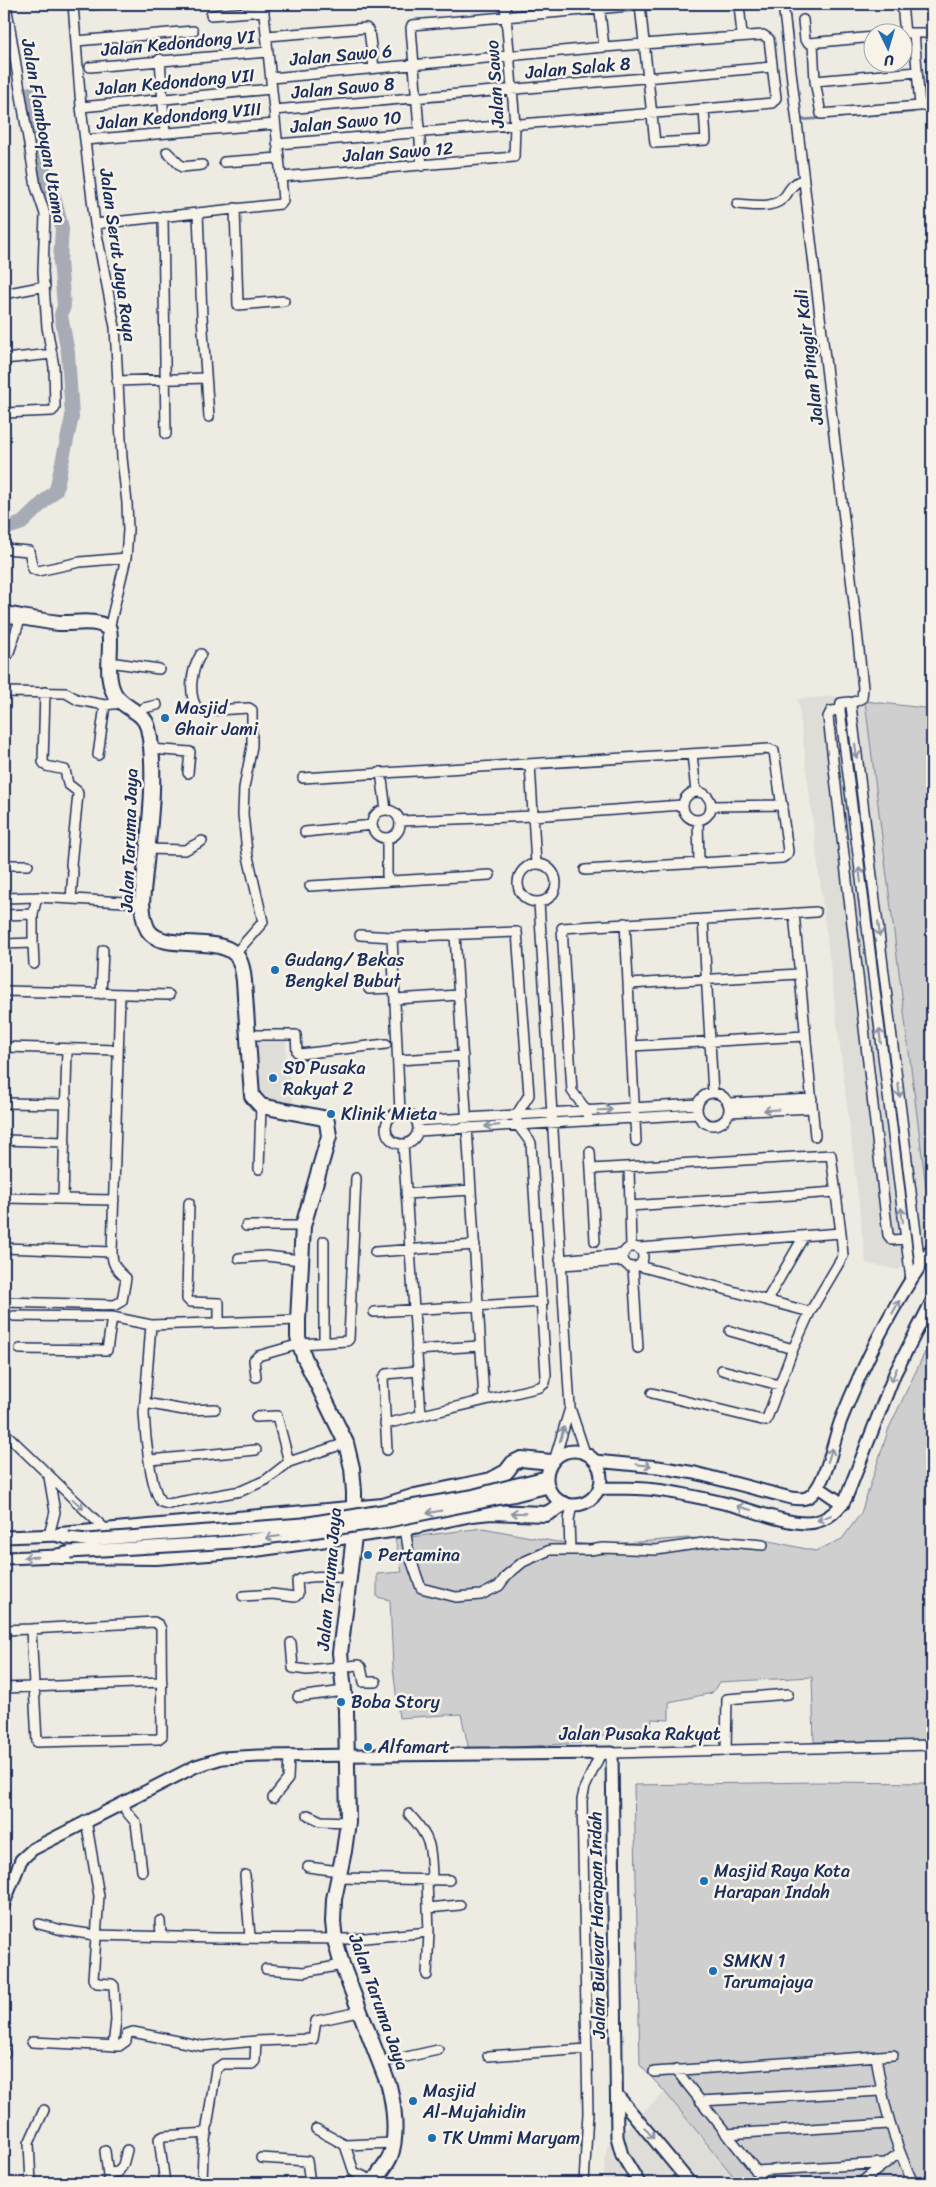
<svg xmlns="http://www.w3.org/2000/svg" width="936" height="2187" font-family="Sriracha,sans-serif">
	<rect width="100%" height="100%" fill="#eeebe2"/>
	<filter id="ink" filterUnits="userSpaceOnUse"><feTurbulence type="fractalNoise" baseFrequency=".02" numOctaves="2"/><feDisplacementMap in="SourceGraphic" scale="10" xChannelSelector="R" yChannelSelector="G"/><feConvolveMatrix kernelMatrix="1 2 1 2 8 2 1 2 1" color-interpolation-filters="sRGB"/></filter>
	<g filter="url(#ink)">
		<path fill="#deddd8" d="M834 696 865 701 931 1227 899 1270 866 1263 798 699Z
			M286 1037V1058L294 1107 260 1099 257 1085 253 1041Z
			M665 2092 739 2183H603L607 2146Z"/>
		<path fill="#cfcfcf" stroke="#757f96" d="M865 701 932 709 931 1227Z
			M925 1352 932 1419V1740L814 1742 812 1677 719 1682 712 1693 669 1702V1720L652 1719 650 1730 589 1738 581 1743 469 1750 461 1714 399 1718 393 1667 390 1600 377 1597V1574L402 1572 395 1539 483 1528 557 1542 600 1545 688 1538 770 1541 815 1551 842 1539 861 1513 889 1428Z
			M815 1782 932 1783V2183H739L665 2092 640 2065 634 1785Z"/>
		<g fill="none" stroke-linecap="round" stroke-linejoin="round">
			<path stroke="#6e7992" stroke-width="2.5" d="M788 4 794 59
				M931 111 932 110
				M799 120 913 112"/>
			<path stroke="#a6abb5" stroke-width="14" d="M4 529 22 523 56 490 72 417 68 353 61 315 64 306 60 261 62 228 54 197 46 182 30 93"/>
			<defs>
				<path id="minor" d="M73 4 81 107 95 224 115 327 122 458 127 503 128 530 126 558 109 629
					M263 4 281 177 514 157 515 124 505 4
					M599 4 604 47
					M739 4 742 35
					M783 4 854 603 863 688 862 698 854 702
					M802 4H814
					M902 4 905 34
					M73 5 100 4
					M640 5 655 143 706 140 704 109
					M211 15 264 11
					M803 20 805 40 809 43 874 37
					M909 33H932
					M914 33 920 106
					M267 36 366 28 369 31 374 68
					M76 41 193 31
					M813 43 815 81 821 114 932 105
					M160 59 165 133
					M90 67 268 52
					M271 78 604 47 763 35 769 39 776 98 772 103 704 109 277 144
					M815 81 917 72
					M81 107 271 89
					M274 110 772 67
					M85 140 275 124
					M167 152 182 167 202 165
					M224 162 278 158
					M422 166 411 28 412 25 652 4
					M737 204C754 205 775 210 786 195 791 187 794 183 803 179
					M235 208 238 305 284 301
					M198 213 202 316 209 417
					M163 216 166 434
					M95 224 281 204 283 201 281 177
					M4 294 45 286
					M4 359 52 354
					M117 381 206 378
					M4 413 52 411 55 408 54 367 47 327 43 272 45 214 36 187 6 4
					M4 549 29 551 33 569 38 571 80 562 126 558
					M201 654C191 670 187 696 199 711L249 708 252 710V746L244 788 243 814 247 852 263 922 235 954
					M4 659 8 655 21 617
					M109 662 159 669
					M4 692 66 693 78 700 105 705 121 703
					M45 692 43 762 46 766 65 770 68 784 77 791 78 794 71 865 73 873 71 899
					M840 710 831 711 828 717 888 1235 892 1240 906 1239
					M139 714 144 708 157 705
					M151 749 190 752 188 773
					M692 754 696 792
					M98 755 105 705
					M530 764 536 864
					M381 772 386 810
					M303 778 769 749 774 751 788 851 787 855 782 858 585 870
					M683 806a14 14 0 1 1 28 0a14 14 0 1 1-28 0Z
					M711 806 783 805
					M372 824a14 14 0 1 1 28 0a14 14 0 1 1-28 0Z
					M698 820 699 863
					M400 821 533 816 682 805
					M305 832 372 825
					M147 849 185 850 202 841
					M518 883a19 19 0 1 1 38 0a19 19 0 1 1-38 0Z
					M4 865H28
					M387 881V838
					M310 886 490 875
					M4 898 37 897
					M539 902 570 1408 585 1453
					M794 913 815 1136
					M4 915 33 914
					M703 919 713 1093
					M625 923 636 1141
					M360 935 392 937 517 932 529 1095 517 1114V1124L531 1143 546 1375 545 1383 540 1387 385 1424
					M455 935 484 1399
					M392 937 400 1112
					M33 943 34 964
					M4 944 33 943V914L37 897 142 903
					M629 984 799 974
					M369 989 394 988
					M4 991 169 995
					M101 994 103 950
					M395 999 459 995
					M247 1035H296L297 1052 300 1054 386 1044
					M632 1046 805 1036
					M4 1047 118 1050
					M398 1060 463 1056
					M697 1109a16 16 0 1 1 32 0a16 16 0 1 1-32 0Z
					M4 1103 66 1104
					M729 1103 812 1099
					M729 1112 812 1108
					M386 1128a16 16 0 1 1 32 0a16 16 0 1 1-32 0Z
					M417 1121 698 1104
					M588 1121 587 1111 572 1091 562 928 816 912
					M418 1131 698 1114
					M4 1140 65 1142
					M403 1144 421 1415
					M590 1152 595 1241
					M629 1167 631 1247
					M259 1169 261 1106
					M591 1169 831 1155 841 1233
					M406 1194 471 1190
					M4 1198 114 1200
					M63 1199 67 1049
					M189 1203 187 1299 190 1302 219 1303V1322
					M630 1206 836 1192
					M246 1226H303
					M623 1257a10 10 0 1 1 20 0a10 10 0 1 1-20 0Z
					M4 1248 112 1252
					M639 1248 841 1233 843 1256 810 1312 793 1349 766 1421 652 1393
					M375 1252 475 1245
					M239 1258 266 1256 301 1260
					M560 1260 623 1254
					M561 1265 624 1261
					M639 1266 810 1312
					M633 1268 638 1348
					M911 1280 840 710 841 703 849 702 851 706 920 1265
					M767 1300 804 1236
					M4 1302 115 1305 122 1301 126 1278C116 1269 112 1265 112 1252L120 994
					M374 1312 543 1302
					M14 1316 112 1317 151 1325 298 1320
					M151 1325 144 1413C145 1433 150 1487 161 1502L168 1504 241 1491 266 1480 289 1462 346 1443
					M730 1331 793 1349
					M324 1342V1241
					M20 1349 107 1350 112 1317
					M416 1350 480 1346
					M722 1370 779 1385
					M256 1377 254 1360 258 1356 300 1344 347 1341 349 1339 356 1178
					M145 1403 184 1410 215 1409
					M256 1417 277 1416 289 1462
					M4 1432 107 1531
					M387 1450 383 1378 386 1374 417 1371
					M150 1460 256 1450
					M554 1461 570 1408
					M49 1477 55 1512 49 1535
					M405 1528 409 1554 421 1588 456 1597 481 1595 499 1586 507 1575 523 1562 550 1550H590L603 1548 656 1550 716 1541 763 1545
					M570 1550 569 1520 572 1505
					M243 1596 272 1594 295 1597 298 1594 297 1581C306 1574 336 1577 349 1578
					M154 1622 159 1625 161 1629 162 1736 158 1739 37 1742 31 1629Z
					M4 1630 31 1629
					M291 1643 293 1668 307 1670 359 1665 361 1667 364 1682H376
					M4 1688 162 1682
					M298 1697 344 1691
					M726 1751 727 1699 788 1694
					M612 1753 932 1745
					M273 1798 288 1779 289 1756
					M124 1802 126 1811 136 1823 142 1871
					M409 1814C432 1839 431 1848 432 1880
					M308 1815 321 1821 348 1822
					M86 1820 99 1896 93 1979 97 1983 112 1984 114 1986 116 2020 113 2046
					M308 1867 339 1871
					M245 1875 250 1937
					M337 1878 449 1880
					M427 1881 429 1932 427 1975
					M428 1908 460 1905
					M160 1921 161 1935
					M39 1924 62 1930 95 1935 216 1938 354 1939 429 1932
					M266 1969 304 1972 342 1965
					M32 2042 119 2046 126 2041 127 2034 133 2032 202 2046 256 2041 313 2039 316 2021 359 2012
					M4 2052 5 2053
					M488 2056 587 2049
					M876 2056C883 2105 893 2139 913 2183
					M379 2063 438 2050
					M676 2070 766 2183
					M654 2072 893 2055
					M700 2101 881 2091
					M316 2129 345 2145 354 2172 374 2181
					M726 2134 889 2124
					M345 2145 393 2143
					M105 2151 109 2183
					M261 2158 307 2161 310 2183
					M756 2171 885 2163
					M109 2173 118 2172 123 2165 127 2150
					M202 2182 203 2153 216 2069 223 2064H252L255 2061 256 2041
					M31 2183 29 2143 44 2110
					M165 2183 159 2139 164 2136 207 2133
					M198 2183H219
					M325 2183 369 2182
					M584 2183 588 2113 582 1800 585 1787 601 1753
					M860 2183 899 2153"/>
				<path id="tertiary" d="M547 1478a27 27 0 1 1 54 0a27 27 0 1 1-54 0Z
					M595 1461 658 1467 695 1473 791 1498C804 1500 810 1499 817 1488 828 1473 834 1439 841 1420 865 1360 894 1301 932 1249
					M513 1485 546 1477
					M818 1487 843 1504
					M600 1488C615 1488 630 1488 646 1489 673 1491 702 1498 728 1504 753 1510 780 1522 806 1523 824 1523 837 1512 846 1498L895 1373 932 1301
					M516 1495 548 1487
					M4 1537 60 1535 66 1538
					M4 1558 59 1556 66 1553
					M4 1903 21 1860 33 1849 196 1766 222 1758 259 1756 612 1753 617 2137 622 2155 639 2183
					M618 2096 690 2183"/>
				<path id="primary" d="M4 614C22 617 41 621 59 623 75 624 96 618 109 629 113 650 104 673 114 693 122 709 144 710 148 728 159 776 146 852 142 903 143 912 143 921 148 930 162 953 218 934 236 955 242 962 243 972 244 981L252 1096 261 1106 323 1118 327 1122 329 1136 303 1226 298 1320V1337L304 1357 346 1443 352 1468 354 1492V1536L340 1653 346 1710 348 1822 344 1851 334 1899 333 1922 335 1940 342 1965 389 2086C394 2106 398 2136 390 2157 386 2166 378 2175 372 2183
					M60 1535 383 1506 415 1496 491 1480 506 1472 513 1463 521 1459 551 1462
					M59 1556 156 1557 248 1550 405 1528 472 1514 491 1512 546 1514 564 1504"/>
			</defs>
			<use href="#minor" stroke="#1b2f5e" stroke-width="12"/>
			<use href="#tertiary" stroke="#1b2f5e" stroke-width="15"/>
			<use href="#primary" stroke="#1b2f5e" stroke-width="18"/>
			<use href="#minor" stroke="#f7f3e8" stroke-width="9"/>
			<use href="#tertiary" stroke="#f7f3e8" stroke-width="11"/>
			<use href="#primary" stroke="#f7f3e8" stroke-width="14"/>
			<defs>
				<path id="tertiary-bridge" d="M68 1538 87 1540 303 1524 471 1496 513 1485
					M70 1552 233 1542 304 1533 389 1521 516 1495"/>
			</defs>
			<use href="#tertiary-bridge" stroke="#1b2f5e" stroke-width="15" stroke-linecap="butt"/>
			<use href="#tertiary-bridge" stroke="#f7f3e8" stroke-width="11"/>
		</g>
		<defs><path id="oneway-shaft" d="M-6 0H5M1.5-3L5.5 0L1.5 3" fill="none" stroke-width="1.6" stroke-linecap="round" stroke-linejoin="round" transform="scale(1.25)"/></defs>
		<g stroke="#8991a3">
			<use href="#oneway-shaft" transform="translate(856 751) rotate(83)"/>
			<use href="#oneway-shaft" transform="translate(860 875) rotate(-97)"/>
			<use href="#oneway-shaft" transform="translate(879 929) rotate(83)"/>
			<use href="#oneway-shaft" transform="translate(880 1036) rotate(-97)"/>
			<use href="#oneway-shaft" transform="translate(899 1090) rotate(83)"/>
			<use href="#oneway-shaft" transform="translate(605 1110) rotate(-4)"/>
			<use href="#oneway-shaft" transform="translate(771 1110) rotate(177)"/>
			<use href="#oneway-shaft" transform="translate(492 1126) rotate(175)"/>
			<use href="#oneway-shaft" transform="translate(902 1215) rotate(-97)"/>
			<use href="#oneway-shaft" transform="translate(896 1307) rotate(-61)"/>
			<use href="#oneway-shaft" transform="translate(894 1375) rotate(113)"/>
			<use href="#oneway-shaft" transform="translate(562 1434) rotate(-73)"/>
			<use href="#oneway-shaft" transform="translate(830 1455) rotate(-72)"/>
			<use href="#oneway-shaft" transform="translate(644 1465) rotate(6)"/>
			<use href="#oneway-shaft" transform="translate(78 1504) rotate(43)"/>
			<use href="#oneway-shaft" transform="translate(744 1508) rotate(-165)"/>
			<use href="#oneway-shaft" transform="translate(434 1512) rotate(169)"/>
			<use href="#oneway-shaft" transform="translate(518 1513) rotate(-178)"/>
			<use href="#oneway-shaft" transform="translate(824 1518) rotate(158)"/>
			<use href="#oneway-shaft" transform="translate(273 1537) rotate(173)"/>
			<use href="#oneway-shaft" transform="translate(31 1557) rotate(178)"/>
			<use href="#oneway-shaft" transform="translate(649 2133) rotate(51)"/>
		</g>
	</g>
	<g fill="#1f6fb2" stroke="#f7f3e8" stroke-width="2">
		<circle cx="165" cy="718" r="5"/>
		<circle cx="275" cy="970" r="5"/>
		<circle cx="273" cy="1078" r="5"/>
		<circle cx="331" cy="1114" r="5"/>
		<circle cx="368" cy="1555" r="5"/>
		<circle cx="341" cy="1702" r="5"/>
		<circle cx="368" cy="1747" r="5"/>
		<circle cx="704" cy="1881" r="5"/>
		<circle cx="713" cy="1971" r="5"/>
		<circle cx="413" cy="2101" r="5"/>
		<circle cx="432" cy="2138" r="5"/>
	</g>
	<g text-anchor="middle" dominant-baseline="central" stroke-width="5" stroke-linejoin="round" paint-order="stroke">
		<g font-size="18" fill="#1b2f5e" stroke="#f7f3e8">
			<text transform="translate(178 43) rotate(-5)">Jalan Kedondong VI</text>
			<text transform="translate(341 55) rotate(-5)">Jalan Sawo 6</text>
			<text transform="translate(578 68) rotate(-5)">Jalan Salak 8</text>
			<text transform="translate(175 82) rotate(-5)">Jalan Kedondong VII</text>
			<text transform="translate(495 84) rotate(-94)">Jalan Sawo</text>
			<text transform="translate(343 88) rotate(-5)">Jalan Sawo 8</text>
			<text transform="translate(179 116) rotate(-5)">Jalan Kedondong VIII</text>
			<text transform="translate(346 122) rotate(-5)">Jalan Sawo 10</text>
			<text transform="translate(44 131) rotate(80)">Jalan Flamboyan Utama</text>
			<text transform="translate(398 152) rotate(-4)">Jalan Sawo 12</text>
			<text transform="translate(118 255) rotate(82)">Jalan Serut Jaya Raya</text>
			<text transform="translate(809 357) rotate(-97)">Jalan Pinggir Kali</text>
			<text transform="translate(129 840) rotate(-88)">Jalan Taruma Jaya</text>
			<text transform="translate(329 1579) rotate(-85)">Jalan Taruma Jaya</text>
			<text x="640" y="1734">Jalan Pusaka Rakyat</text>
			<text transform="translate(597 1925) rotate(-91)">Jalan Bulevar Harapan Indah</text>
			<text transform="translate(379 2002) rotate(70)">Jalan Taruma Jaya</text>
		</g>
		<g font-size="18" fill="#1b2f5e" stroke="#f7f3e8" text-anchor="start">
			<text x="175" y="708">Masjid<tspan x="175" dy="21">Ghair Jami</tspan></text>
			<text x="285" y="960">Gudang/ Bekas<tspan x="285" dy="21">Bengkel Bubut</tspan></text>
			<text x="283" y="1068">SD Pusaka<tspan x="283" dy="21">Rakyat 2</tspan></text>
			<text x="341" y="1114">Klinik Mieta</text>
			<text x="378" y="1555">Pertamina</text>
			<text x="351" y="1702">Boba Story</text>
			<text x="378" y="1747">Alfamart</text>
			<text x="714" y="1871">Masjid Raya Kota<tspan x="714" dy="21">Harapan Indah</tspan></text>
			<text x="723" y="1961">SMKN 1<tspan x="723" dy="21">Tarumajaya</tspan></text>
			<text x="423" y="2091">Masjid<tspan x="423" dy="21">Al-Mujahidin</tspan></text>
			<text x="442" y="2138">TK Ummi Maryam</text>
		</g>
	</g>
	<rect width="936" height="2187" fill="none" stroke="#f7f3e8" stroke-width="20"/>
	<rect x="10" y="10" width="916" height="2167" fill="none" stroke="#1b2f5e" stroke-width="2" filter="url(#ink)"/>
	<g transform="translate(888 48) rotate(175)"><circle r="24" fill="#f7f3e8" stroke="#9fa5b1"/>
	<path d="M0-4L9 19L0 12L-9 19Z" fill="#1f6fb2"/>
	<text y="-8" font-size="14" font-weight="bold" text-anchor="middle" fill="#1b2f5e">U</text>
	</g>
</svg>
